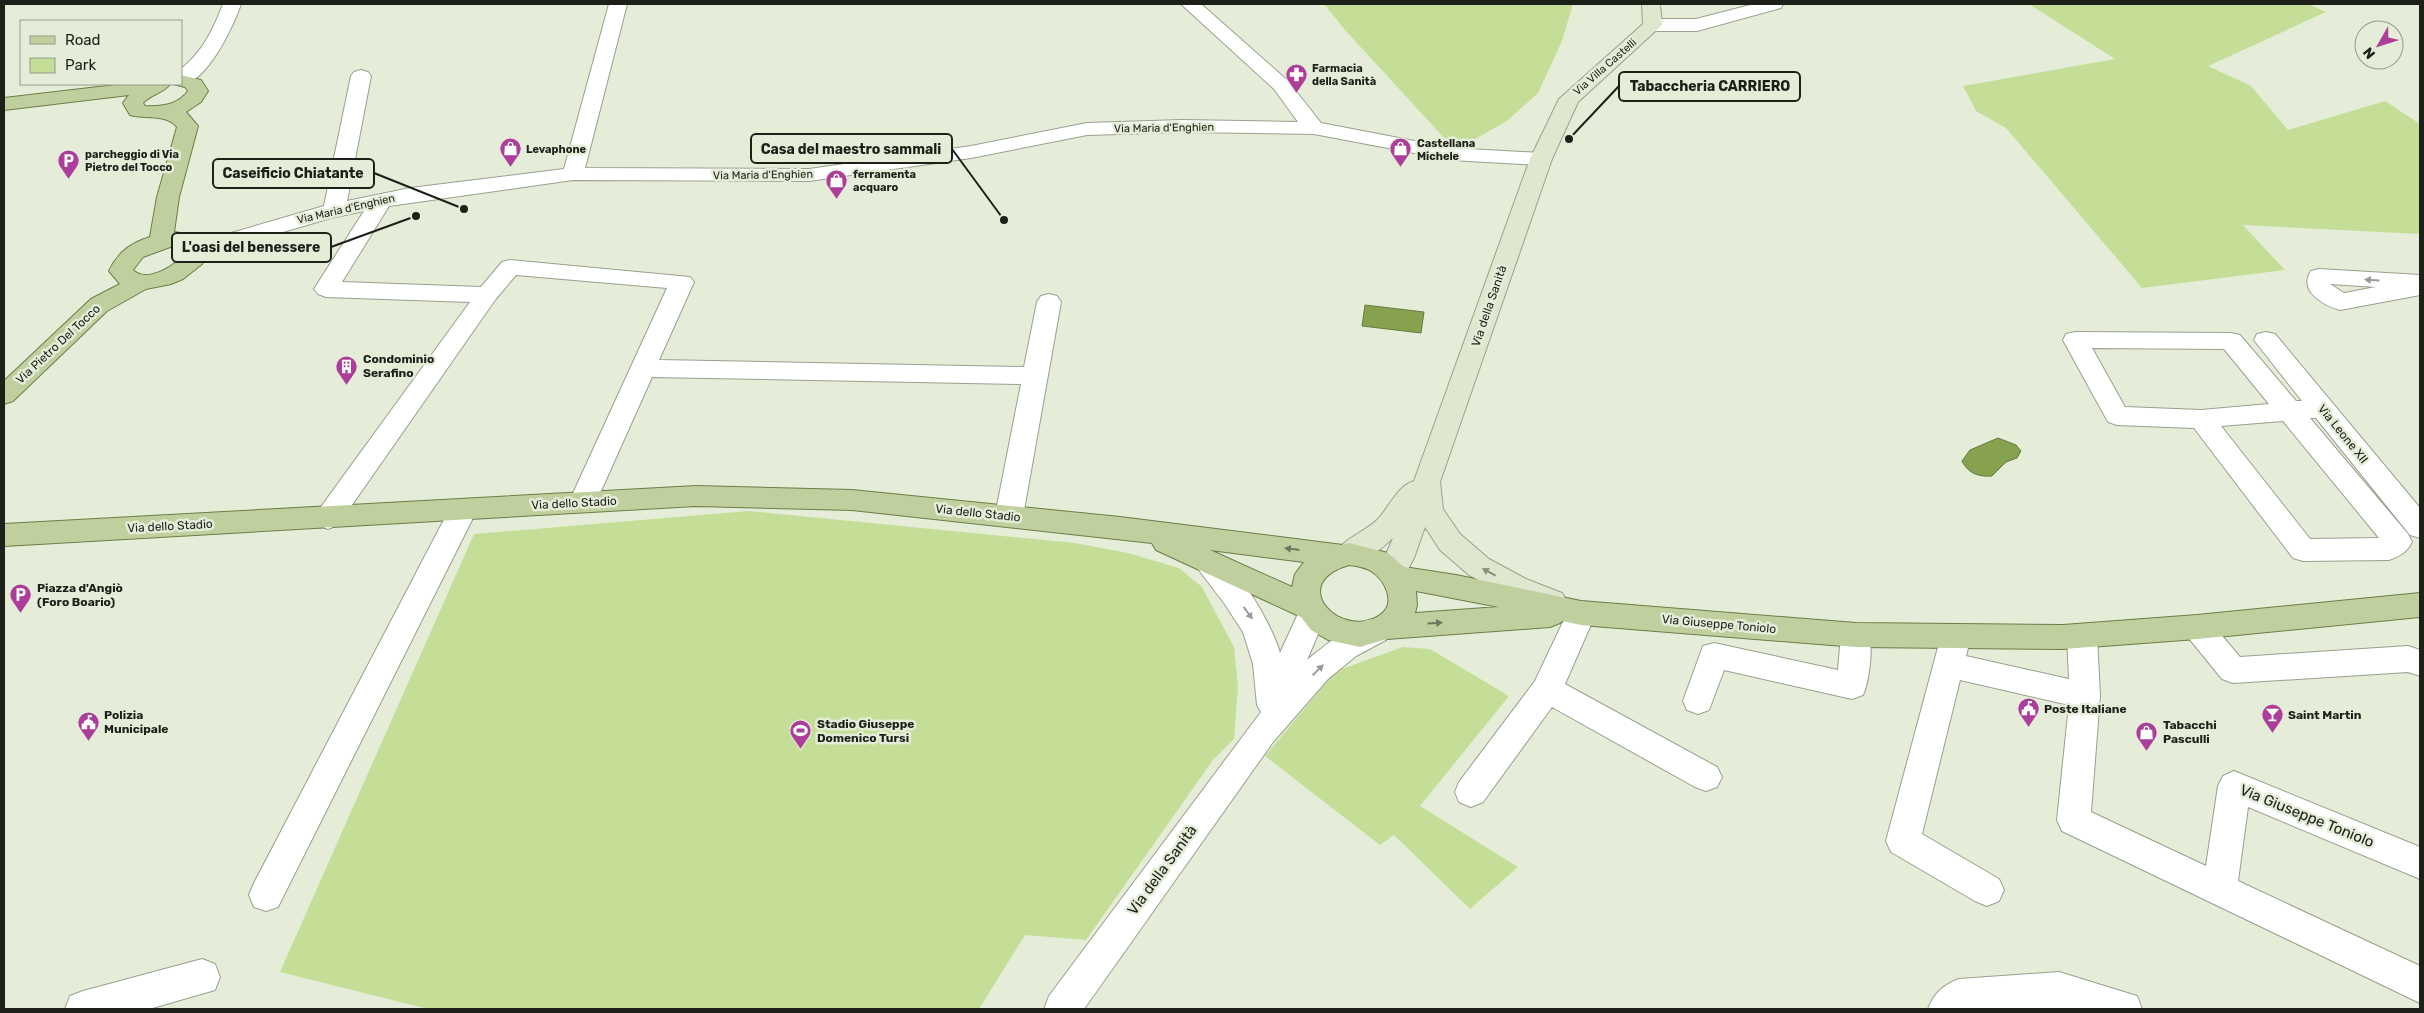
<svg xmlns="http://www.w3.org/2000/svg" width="2424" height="1013" font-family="Rubik,sans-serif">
	<rect width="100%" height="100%" fill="#e5edd9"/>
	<path fill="#c4de98" d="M1324 4H1573L1562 41 1538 93 1507 121 1475 139 1446 140 1345 30Z
		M2029 4H2308L2326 12 2208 66 2251 86 2288 130 2385 101 2420 124V234L2243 225 2285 270 2142 288 2006 128 1976 111 1963 86 2115 59Z
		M749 511 1075 543 1128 553 1179 568 1202 587 1234 647 1238 687 1234 739 1213 760 1086 940 1025 935 979 1009H428L280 972 474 534Z
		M1403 647 1430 649 1509 696 1420 806 1518 867 1470 909 1394 835 1380 845 1265 756 1336 671Z"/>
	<path fill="#86a24f" stroke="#667b3f" d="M1365 305 1424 312 1421 333 1362 326Z
		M1998 438 2016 445 2021 451 2017 458 2006 462 1992 476C1980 477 1968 474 1962 461L1970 450Z"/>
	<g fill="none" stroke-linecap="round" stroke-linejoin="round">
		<defs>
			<path id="street" d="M223 4H241C234 25 204 91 176 84H181V69C203 51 213 30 223 4Z
				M609 4H627L585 168 809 169 971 146 1087 123 1182 120 1298 122 1274 89 1181 4H1201L1288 81 1321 123 1451 148 1541 153 1549 154 1552 159 1549 164 1541 165 1451 160 1314 134 1182 132 1087 135 971 158 809 181 573 180 389 206 342 282 481 287 502 262 510 260 690 277 694 282 659 360 1024 367 1037 302 1041 296 1049 294 1057 296 1061 302 1023 516 1019 523 1009 527 999 523 995 516 1021 384 652 377 593 509 583 512 573 509 569 502 667 288 516 275 495 300 338 525 328 529 318 525 314 518 318 511 470 302 326 297 318 294 314 289 364 211 331 218 198 257 190 255 187 250 190 245 324 206 351 76 354 72 361 70 368 72 371 76 347 201 410 188 564 169Z
				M1754 4H1783L1781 8 1697 31H1653L1646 29 1644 25 1646 21 1653 19H1696Z
				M2319 269 2420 275V295L2340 310C2323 305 2298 291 2311 271ZM2330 284 2376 287 2344 293Z
				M2075 332 2231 333 2240 335 2296 401H2302L2254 340 2257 334 2266 332 2275 334 2420 508V538L2410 535 2316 418H2310L2408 534 2412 542C2407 552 2400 556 2389 560L2303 561 2293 558 2194 428 2117 425 2108 422 2063 340 2066 334ZM2092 348 2224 349 2269 404 2201 410 2125 407ZM2283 421 2379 538 2310 539 2221 426Z
				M463 500 473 503 477 510 278 907 266 911 254 907 249 895 254 883 449 510 453 503Z
				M1206 550C1235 559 1272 624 1280 653L1302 605 1312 601 1322 605 1327 613 1307 660C1322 648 1355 620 1374 619 1378 619 1382 621 1386 622L1390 631 1386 640 1356 656 1328 679 1273 742 1084 1009H1044L1049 996 1261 712 1257 705 1253 664 1243 632 1224 603 1192 561 1196 553Z
				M1581 601 1591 605 1596 613 1565 684 1717 767 1722 777 1717 787 1706 791 1695 787 1552 707 1483 802 1471 807 1459 802 1455 792 1459 782 1535 681 1571 605Z
				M2197 615 2207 618 2240 657 2408 646 2420 650V676L2408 672 2233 683 2222 679 2187 636 2182 627 2187 618Z
				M1856 623 1867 626C1874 641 1870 680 1863 695L1852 699 1724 670 1709 710 1698 714 1687 710 1683 701 1703 646 1714 643 1838 670 1841 635 1845 626Z
				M1956 624 1967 627 1971 636 1966 656 2069 679 2067 636 2071 627 2082 624 2093 627 2097 636 2100 696 2091 812 2206 866 2218 786 2223 776 2234 771 2420 847V879L2248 807 2238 881 2420 966V1003L2062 831 2057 820 2069 705 1960 680 1922 834 1999 879 2004 890 1999 901 1987 906 1975 901 1891 852 1886 841 1941 636 1945 627Z
				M202 959 215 964 220 977 215 990 149 1009H65L70 996 83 991Z
				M2059 972 2137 996 2142 1009H1928C1934 993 1943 985 1959 979Z"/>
			<path id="secondary" d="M1642 4H1660L1662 25 1578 102 1552 159 1440 482 1443 509 1460 534 1489 559 1526 579 1562 593 1567 601 1562 609 1552 613 1542 609 1506 595 1469 575 1440 550 1425 527 1414 558 1403 579 1393 582 1383 579 1379 571 1393 538C1379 551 1359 568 1339 562L1335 554C1343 539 1364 532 1377 520 1389 508 1397 486 1414 481L1530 159 1559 99 1643 24Z"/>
			<path id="primary" d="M181 75 201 80 208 91 201 102 186 112 198 126 179 197 174 232 199 236 209 250 202 264 183 279 171 284 146 289 107 311 13 401 4 404V381L91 299 120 284 109 271C118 252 131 243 150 237L157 197 177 127C167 114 145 119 130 115L123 103 129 95 4 110V98L124 84H170C164 93 151 94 143 103L145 106C161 107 178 105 188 91L185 87 173 84H181ZM173 246 184 247 186 250C179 265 147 284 133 270L143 257Z
				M696 486 852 490 1120 517 1343 545 1349 543 1388 553 1404 567 1456 575 1581 601 1856 623 2063 625 2197 615 2420 593V617L2197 639 2063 649 1856 647 1581 625 1562 621 1560 623 1550 627 1387 639 1360 647 1328 640 1311 630 1301 617 1156 550 1152 543 852 510 696 506 4 546V524ZM1210 550 1304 562 1295 574 1292 587ZM1349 565C1356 566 1365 567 1371 571 1385 580 1397 603 1380 615 1342 641 1285 584 1349 565ZM1416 591 1499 607 1415 613 1417 605Z"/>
		</defs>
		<use href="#street" stroke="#99a08e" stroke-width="2"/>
		<use href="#secondary" stroke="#99a08e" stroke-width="2"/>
		<use href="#primary" stroke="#6a7e46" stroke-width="2"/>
		<use href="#street" fill="#fff" fill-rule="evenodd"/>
		<use href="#secondary" fill="#dfe7cf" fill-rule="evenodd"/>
		<use href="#primary" fill="#bfd09e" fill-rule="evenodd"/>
	</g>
	<defs><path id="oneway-solid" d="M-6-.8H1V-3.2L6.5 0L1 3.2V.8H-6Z" transform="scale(1.25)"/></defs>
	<g fill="#999b98">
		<use href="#oneway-solid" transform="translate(2372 280) rotate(-176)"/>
		<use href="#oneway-solid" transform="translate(1248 613) rotate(54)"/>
		<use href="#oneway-solid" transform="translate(1318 670) rotate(-44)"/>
	</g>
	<g fill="#6e785c">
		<use href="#oneway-solid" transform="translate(1292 549) rotate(-173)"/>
		<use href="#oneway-solid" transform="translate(1435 623) rotate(-4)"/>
	</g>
	<use fill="#888d7d" href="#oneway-solid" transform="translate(1489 572) rotate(-152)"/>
	<defs>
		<symbol id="pharmacy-pin" viewBox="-11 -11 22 30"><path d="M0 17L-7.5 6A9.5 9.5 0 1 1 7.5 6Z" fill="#ac3d9a" stroke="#e5edd9"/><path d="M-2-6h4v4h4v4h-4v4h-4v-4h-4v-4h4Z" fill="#fff"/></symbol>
		<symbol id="shop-pin" viewBox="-11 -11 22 30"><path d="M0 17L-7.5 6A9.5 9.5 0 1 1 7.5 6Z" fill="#ac3d9a" stroke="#e5edd9"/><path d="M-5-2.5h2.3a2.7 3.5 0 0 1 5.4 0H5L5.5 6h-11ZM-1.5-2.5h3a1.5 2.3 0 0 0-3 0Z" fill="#fff"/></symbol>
		<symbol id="parking-pin" viewBox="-11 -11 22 30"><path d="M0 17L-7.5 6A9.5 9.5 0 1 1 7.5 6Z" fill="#ac3d9a" stroke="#e5edd9"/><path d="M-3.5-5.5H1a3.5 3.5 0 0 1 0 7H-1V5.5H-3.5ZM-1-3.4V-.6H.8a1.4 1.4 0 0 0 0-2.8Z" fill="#fff"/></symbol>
		<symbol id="building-pin" viewBox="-11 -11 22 30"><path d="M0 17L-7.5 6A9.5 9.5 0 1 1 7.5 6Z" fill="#ac3d9a" stroke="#e5edd9"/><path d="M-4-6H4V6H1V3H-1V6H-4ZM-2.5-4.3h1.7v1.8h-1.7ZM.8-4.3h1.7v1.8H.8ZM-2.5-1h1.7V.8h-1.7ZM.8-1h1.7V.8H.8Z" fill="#fff"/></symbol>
		<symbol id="civic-pin" viewBox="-11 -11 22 30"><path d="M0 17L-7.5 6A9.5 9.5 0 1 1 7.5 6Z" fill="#ac3d9a" stroke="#e5edd9"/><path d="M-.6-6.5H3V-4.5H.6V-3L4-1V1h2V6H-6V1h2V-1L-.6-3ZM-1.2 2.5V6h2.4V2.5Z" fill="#fff"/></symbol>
		<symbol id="bar-pin" viewBox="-11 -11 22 30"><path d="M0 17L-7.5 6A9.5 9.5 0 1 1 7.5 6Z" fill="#ac3d9a" stroke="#e5edd9"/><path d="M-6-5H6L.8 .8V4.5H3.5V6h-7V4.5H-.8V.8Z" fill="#fff"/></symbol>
		<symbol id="stadium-pin" viewBox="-11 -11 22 30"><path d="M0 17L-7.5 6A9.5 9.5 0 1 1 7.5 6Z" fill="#ac3d9a" stroke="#e5edd9"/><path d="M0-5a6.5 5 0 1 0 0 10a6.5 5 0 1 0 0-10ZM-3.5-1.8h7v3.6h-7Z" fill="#fff"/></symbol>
	</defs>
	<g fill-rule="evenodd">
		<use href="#pharmacy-pin" x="1284" y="62" width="25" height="34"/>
		<use href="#shop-pin" x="498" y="136" width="25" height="34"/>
		<use href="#shop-pin" x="1388" y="136" width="25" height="34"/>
		<use href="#parking-pin" x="56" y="148" width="25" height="34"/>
		<use href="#shop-pin" x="824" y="168" width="25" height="34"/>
		<use href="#building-pin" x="334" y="354" width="25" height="34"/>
		<use href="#parking-pin" x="8" y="582" width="25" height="34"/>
		<use href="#civic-pin" x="2016" y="696" width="25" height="34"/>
		<use href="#bar-pin" x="2260" y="702" width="25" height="34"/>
		<use href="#civic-pin" x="76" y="710" width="25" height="34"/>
		<use href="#stadium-pin" x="788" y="718" width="25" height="34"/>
		<use href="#shop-pin" x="2134" y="720" width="25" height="34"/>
	</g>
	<g text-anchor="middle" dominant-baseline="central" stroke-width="5" stroke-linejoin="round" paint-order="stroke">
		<g font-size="11" fill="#1d2019" stroke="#e5edd9">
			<text transform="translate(1605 67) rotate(-41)">Via Villa Castelli</text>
			<text transform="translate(1164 128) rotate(-1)">Via Maria d'Enghien</text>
			<text transform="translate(763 175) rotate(-1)">Via Maria d'Enghien</text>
			<text transform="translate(346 209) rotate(-13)">Via Maria d'Enghien</text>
		</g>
		<g font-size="11" font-weight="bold" fill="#1d2019" stroke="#e5edd9" text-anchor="start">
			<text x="1312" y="68">Farmacia<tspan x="1312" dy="13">della Sanità</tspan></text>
			<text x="1417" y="143">Castellana<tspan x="1417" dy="13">Michele</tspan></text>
			<text x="526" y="149">Levaphone</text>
			<text x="85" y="154">parcheggio di Via<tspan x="85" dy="13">Pietro del Tocco</tspan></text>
			<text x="853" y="174">ferramenta<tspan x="853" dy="13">acquaro</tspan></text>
		</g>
		<g font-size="12" fill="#1d2019" stroke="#e5edd9">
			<text transform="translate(1489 306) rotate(-71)">Via della Sanità</text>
			<text transform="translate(58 344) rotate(-43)">Via Pietro Del Tocco</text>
			<text transform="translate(2343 434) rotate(51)">Via Leone XII</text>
			<text transform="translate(574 503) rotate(-3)">Via dello Stadio</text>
			<text transform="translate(978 513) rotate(6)">Via dello Stadio</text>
			<text transform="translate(170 526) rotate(-3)">Via dello Stadio</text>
			<text transform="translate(1719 624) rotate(5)">Via Giuseppe Toniolo</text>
		</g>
		<g font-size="12" font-weight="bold" fill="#1d2019" stroke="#e5edd9" text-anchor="start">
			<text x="363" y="359">Condominio<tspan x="363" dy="14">Serafino</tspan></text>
			<text x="37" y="588">Piazza d'Angiò<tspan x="37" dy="14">(Foro Boario)</tspan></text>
			<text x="2044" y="709">Poste Italiane</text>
			<text x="104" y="715">Polizia<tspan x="104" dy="14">Municipale</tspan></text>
			<text x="2288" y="715">Saint Martin</text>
			<text x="817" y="724">Stadio Giuseppe<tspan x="817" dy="14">Domenico Tursi</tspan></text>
			<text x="2163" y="725">Tabacchi<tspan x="2163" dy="14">Pasculli</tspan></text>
		</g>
		<g font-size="15" fill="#1d2019" stroke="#e5edd9">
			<text transform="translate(2307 816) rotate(22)">Via Giuseppe Toniolo</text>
			<text transform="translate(1162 870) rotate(-54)">Via della Sanità</text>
		</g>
	</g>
	<path fill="none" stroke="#1d2019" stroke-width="2" d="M1569 139L1619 86M1004 220L952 149M464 209L374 173M416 216L331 247"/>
	<g fill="#1d2019" stroke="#e5edd9" stroke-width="2">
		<circle cx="1569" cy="139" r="5"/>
		<circle cx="1004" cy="220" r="5"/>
		<circle cx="464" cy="209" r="5"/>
		<circle cx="416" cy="216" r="5"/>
	</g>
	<g fill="#e5edd9" stroke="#1d2019" stroke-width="2">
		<rect x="1619" y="72" width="181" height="29" rx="5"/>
		<rect x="751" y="134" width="201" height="29" rx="5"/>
		<rect x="213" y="159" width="161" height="29" rx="5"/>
		<rect x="172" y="233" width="159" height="29" rx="5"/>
	</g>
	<g font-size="14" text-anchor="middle" font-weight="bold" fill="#1d2019">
		<text x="1710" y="91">Tabaccheria CARRIERO</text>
		<text x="851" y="154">Casa del maestro sammali</text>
		<text x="293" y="178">Caseificio Chiatante</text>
		<text x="251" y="252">L'oasi del benessere</text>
	</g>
	<rect width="2424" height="1013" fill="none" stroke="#1d2019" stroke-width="10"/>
	<rect x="20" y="20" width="162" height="65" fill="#e5edd9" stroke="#959b8c"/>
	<rect x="30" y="36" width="25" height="8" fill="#bfd09e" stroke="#959b8c"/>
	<text x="65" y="45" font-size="15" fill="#1d2019">Road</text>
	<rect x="30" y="58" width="25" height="15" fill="#c4de98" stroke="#959b8c"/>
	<text x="65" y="70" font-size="15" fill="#1d2019">Park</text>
	<g transform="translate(2379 45) rotate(231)"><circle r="24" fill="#e5edd9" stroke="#959b8c"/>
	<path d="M0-4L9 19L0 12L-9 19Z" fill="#ac3d9a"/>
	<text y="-8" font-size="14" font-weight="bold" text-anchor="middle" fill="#1d2019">N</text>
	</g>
</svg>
